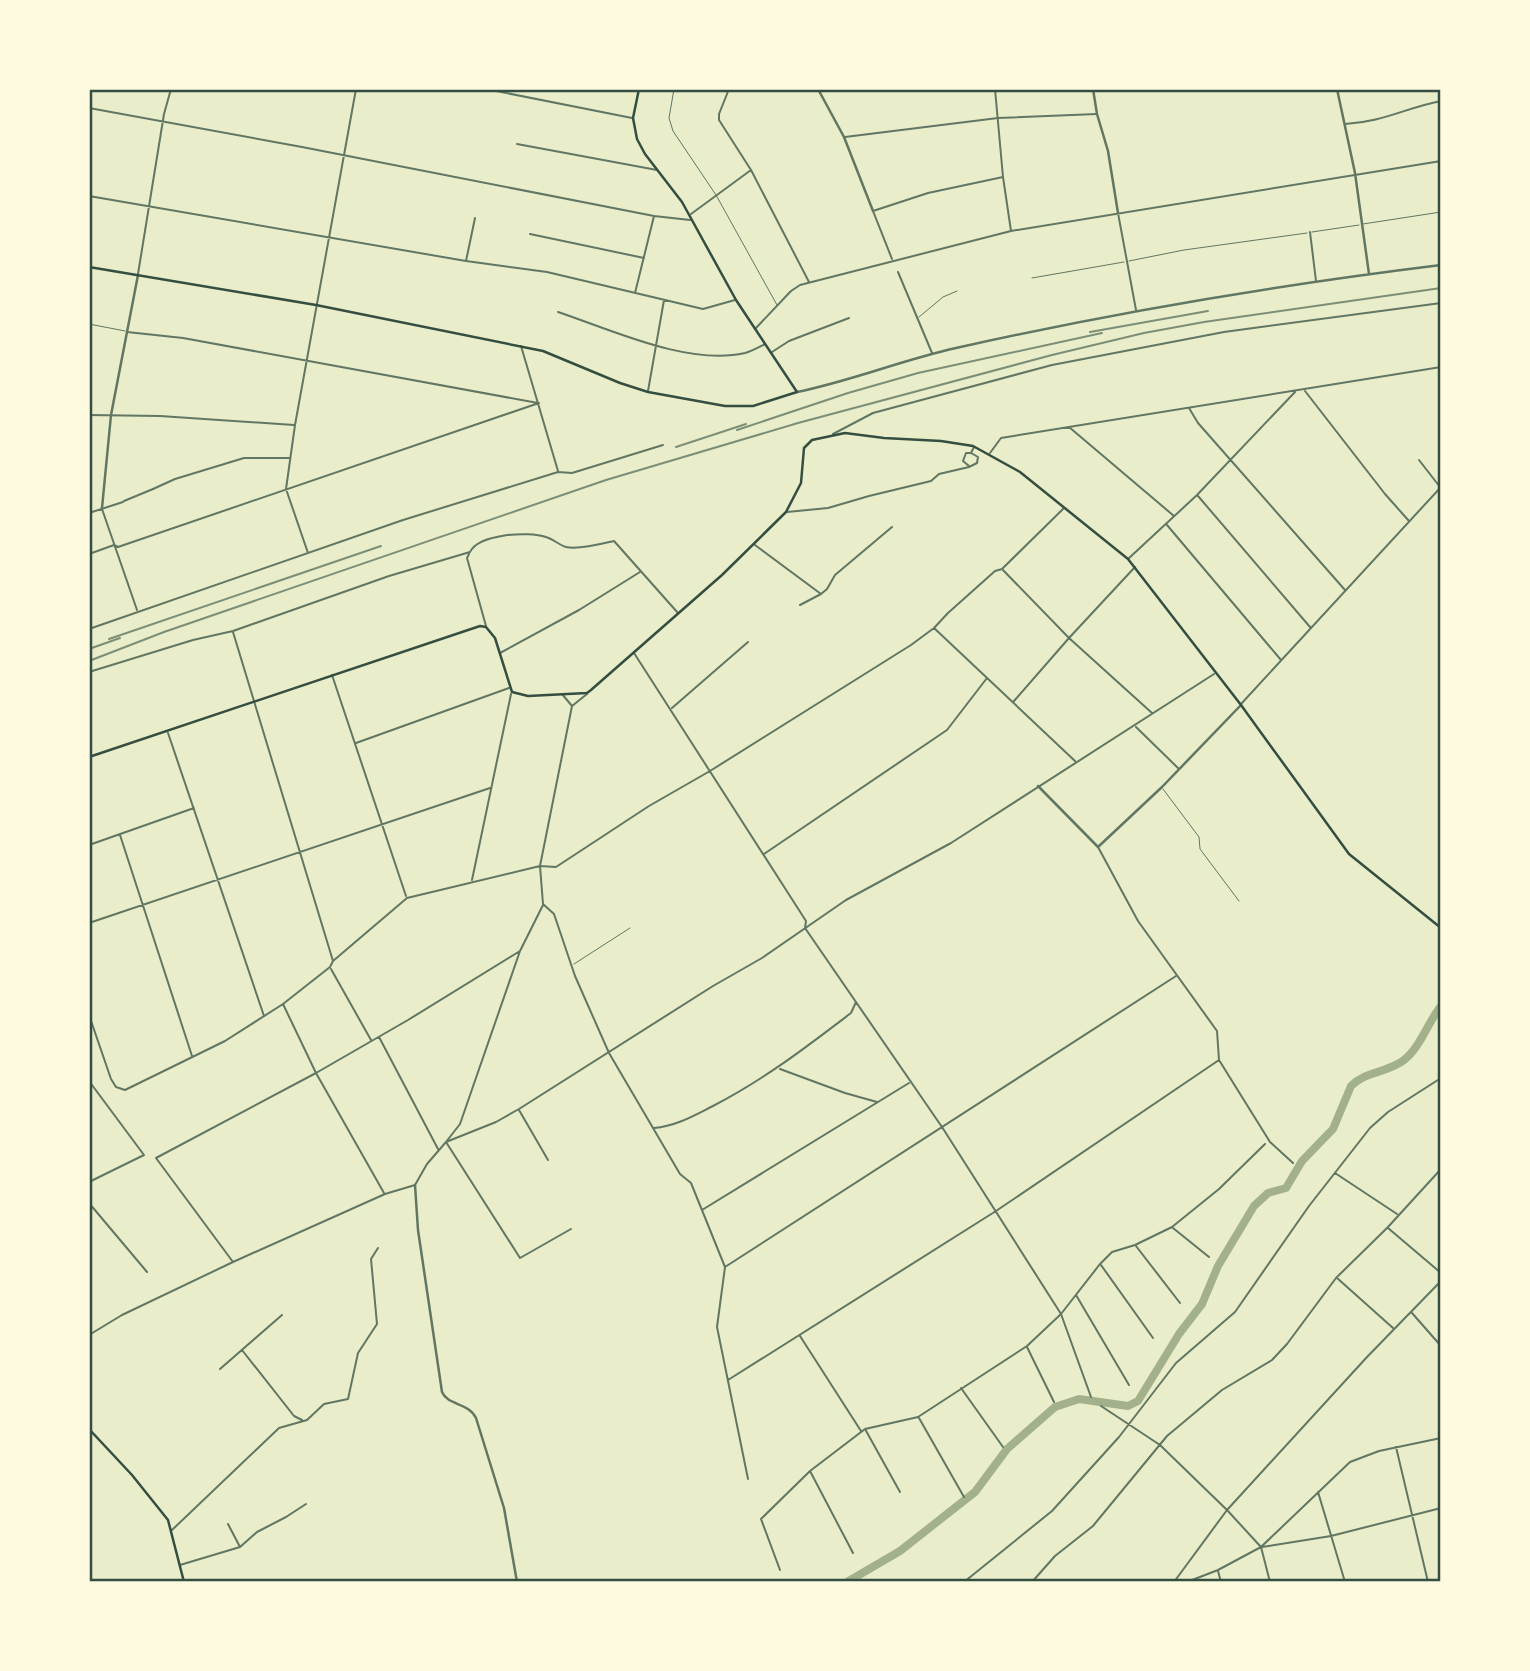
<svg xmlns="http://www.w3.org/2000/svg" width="1530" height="1671" font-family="Roboto,sans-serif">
	<rect width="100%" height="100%" fill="#e9edc9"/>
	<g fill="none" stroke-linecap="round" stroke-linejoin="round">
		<path stroke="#a3b18a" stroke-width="8" d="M847 1582 900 1551 975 1492 1007 1449 1055 1407 1079 1399 1128 1406 1138 1401 1179 1334 1202 1304 1218 1266 1254 1206 1268 1193 1286 1188 1302 1161 1333 1129 1351 1086C1366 1071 1387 1073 1404 1060 1420 1048 1428 1022 1441 1006"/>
		<path stroke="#617663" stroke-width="1" d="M674 89 669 118 673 131 716 195 777 305
			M1363 224 1441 212
			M1312 232 1359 225
			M1129 261 1184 250 1307 233
			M1032 278 1124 262
			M919 317 943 297 957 291
			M89 324 125 331
			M1163 789 1199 837 1200 849 1239 901
			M574 964 630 928"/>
		<path stroke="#617663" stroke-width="2" d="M124 501 153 489"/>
		<path stroke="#617663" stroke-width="2" d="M486 89 632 118
			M729 89 719 114V120L751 170 809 282
			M995 89 1003 177 1011 231
			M89 108 302 147 654 216 690 220
			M1345 124C1383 122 1405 108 1441 101
			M845 137 998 118 1097 114
			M517 144 657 170
			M89 196 466 261 547 272 703 309 735 300
			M1118 213 1136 310
			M691 214 751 170
			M1310 232 1316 281
			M530 234 644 258
			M892 259 873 211 928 193 1003 177
			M466 261 475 218
			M898 272 932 353
			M138 274 164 114 171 89
			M635 293 654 216
			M558 312C612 330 688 366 745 353 752 351 759 347 765 344
			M755 329 791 291 800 285 1011 231 1441 161
			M127 332 183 338 538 403
			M521 346 558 471
			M772 352 789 341 849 318
			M648 391 664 300
			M1305 391 1385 494 1409 521
			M1189 408 1198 423 1345 590
			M89 415 160 416 294 425
			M1069 427 1174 516
			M833 434 873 413 1052 365 1224 332 1441 303
			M990 453 1001 438 1441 367
			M1419 460 1440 487
			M969 466 963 461 966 453H971
			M153 489 175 479 244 458H290
			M1198 496 1310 627
			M102 509 137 610
			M787 512 828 508 869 496 931 481 939 474 969 467 977 463 978 457 971 453 974 447
			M89 513 123 502
			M1167 525 1281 660
			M755 545 821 594
			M308 553 286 489 295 425 356 89
			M89 554 114 545 118 547 539 403
			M469 554 467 558 486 626
			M1128 559 1197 495 1295 392
			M1002 569 1069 638 1152 713
			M800 605 821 594 827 589 835 575 892 527
			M934 628 1075 761
			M89 629 403 520 558 472 572 473 663 445
			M233 632 333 961
			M500 653 579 610 640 572
			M634 653 806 921 805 928 942 1127 1061 1314 1091 1397
			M89 672 193 640 233 631 389 576 470 552C479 534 528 531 546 537 553 539 559 545 566 547 579 550 601 544 614 541L678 613
			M332 675 406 896
			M562 694 572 706
			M587 694 572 706 540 866 543 904 554 914 575 976 609 1053 680 1174 691 1183 725 1267 717 1327 748 1479
			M1014 701 1069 638 1135 567
			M1241 704 1441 487
			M672 708 748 642
			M1136 727 1179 769
			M168 733 264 1016
			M356 743 509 688
			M120 835 192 1056
			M89 845 194 808
			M1098 847 1138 921 1217 1031 1219 1060 1270 1142 1293 1163
			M764 854 947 730 987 678
			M472 880 511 694
			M543 905 520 951 460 1124 446 1142 520 1258 571 1229
			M89 923 490 788
			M331 969 371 1040
			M283 1004 316 1073 384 1193
			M89 1015 111 1079 116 1087 125 1090 225 1041 283 1004 330 967 333 961 407 898 540 866 556 867 649 806 710 771 911 645 934 628 948 613 995 571 1002 569 1064 508
			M379 1037 438 1149
			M780 1069 845 1093 877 1102
			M89 1081 144 1155 89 1182
			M519 1110 548 1160
			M654 1128C676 1126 693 1116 713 1106 765 1079 805 1048 851 1013L856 1002
			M1335 1173 1397 1214
			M89 1203 147 1272
			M702 1210 909 1083
			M1173 1228 1209 1257
			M1388 1228 1441 1273
			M1136 1246 1180 1303
			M233 1262 156 1158 316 1073 408 1020 520 951
			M1101 1265 1153 1338
			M725 1267 1176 976
			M1337 1278 1393 1328
			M1076 1295 1129 1385
			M1412 1313 1441 1346
			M89 1335 122 1315 233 1262 385 1194 415 1185 427 1164 446 1142 496 1122 519 1109 713 986 762 958 846 900 951 843 1214 674
			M800 1336 861 1431
			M1027 1347 1054 1402
			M242 1350 294 1416 302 1420
			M220 1369 282 1315
			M728 1380 996 1211 1219 1060
			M961 1388 1003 1447
			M1101 1406 1160 1445 1227 1510 1261 1547 1270 1582
			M919 1418 964 1497
			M865 1429 900 1492
			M1396 1447 1428 1582
			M810 1471 853 1553
			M1318 1492 1345 1582
			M228 1524 240 1547
			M172 1530 279 1428 307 1420 324 1404 348 1399 358 1353 377 1324 371 1259 378 1248
			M1262 1547 1331 1536 1441 1508
			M180 1565 240 1547 257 1532 286 1517 306 1504
			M780 1570 761 1519 810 1471 865 1429 918 1417 1027 1346 1061 1314 1100 1264 1112 1252 1135 1245 1172 1227 1219 1189 1265 1144
			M1218 1571 1221 1582
			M964 1582 1052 1511 1119 1437 1176 1363 1235 1312 1309 1206 1370 1128 1388 1112 1441 1078
			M1032 1582 1055 1556 1093 1526 1167 1436 1222 1390 1272 1360 1287 1344 1336 1278 1388 1227 1441 1169
			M1174 1582 1227 1510 1367 1357 1441 1281
			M1187 1582 1218 1570 1261 1547 1350 1462 1379 1451 1441 1438"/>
		<path stroke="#617663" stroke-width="2.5" d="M818 89 844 137 873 211
			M1093 89 1097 114 1108 151 1118 213
			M1337 89 1355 173 1369 274
			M797 392C851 381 902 360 956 348 1116 312 1278 285 1441 265
			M102 508 111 415 138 275
			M1038 786 1098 847 1162 787 1241 705
			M415 1185 418 1230 442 1392C448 1406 468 1402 476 1418L504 1508 517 1582"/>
		<path stroke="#344e41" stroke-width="2.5" d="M89 267 316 305 543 351 620 383 648 392 725 406H753L797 392 736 300 682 202 645 154 637 139 633 118 639 89
			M89 757 480 626 486 627 495 638 512 692 528 696 587 693 591 690 722 575 786 512 801 483 804 448 812 440 845 433 884 438 941 441 973 446 1020 472 1128 559 1241 705 1349 854 1441 928
			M89 1429 132 1475 168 1520 184 1582"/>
		<path stroke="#7c8e77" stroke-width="2" d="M1090 332 1208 311
			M737 430 848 393 918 373 1102 333
			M676 447 746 424
			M109 639 381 546
			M89 649 120 638
			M89 661 164 632 606 480 798 423 1052 355 1144 333 1204 322 1441 288"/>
	</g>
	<rect width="1530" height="1671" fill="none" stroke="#fefae0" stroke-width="182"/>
	<rect x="91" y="91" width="1348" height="1489" fill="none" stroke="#344e41" stroke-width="2.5"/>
</svg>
